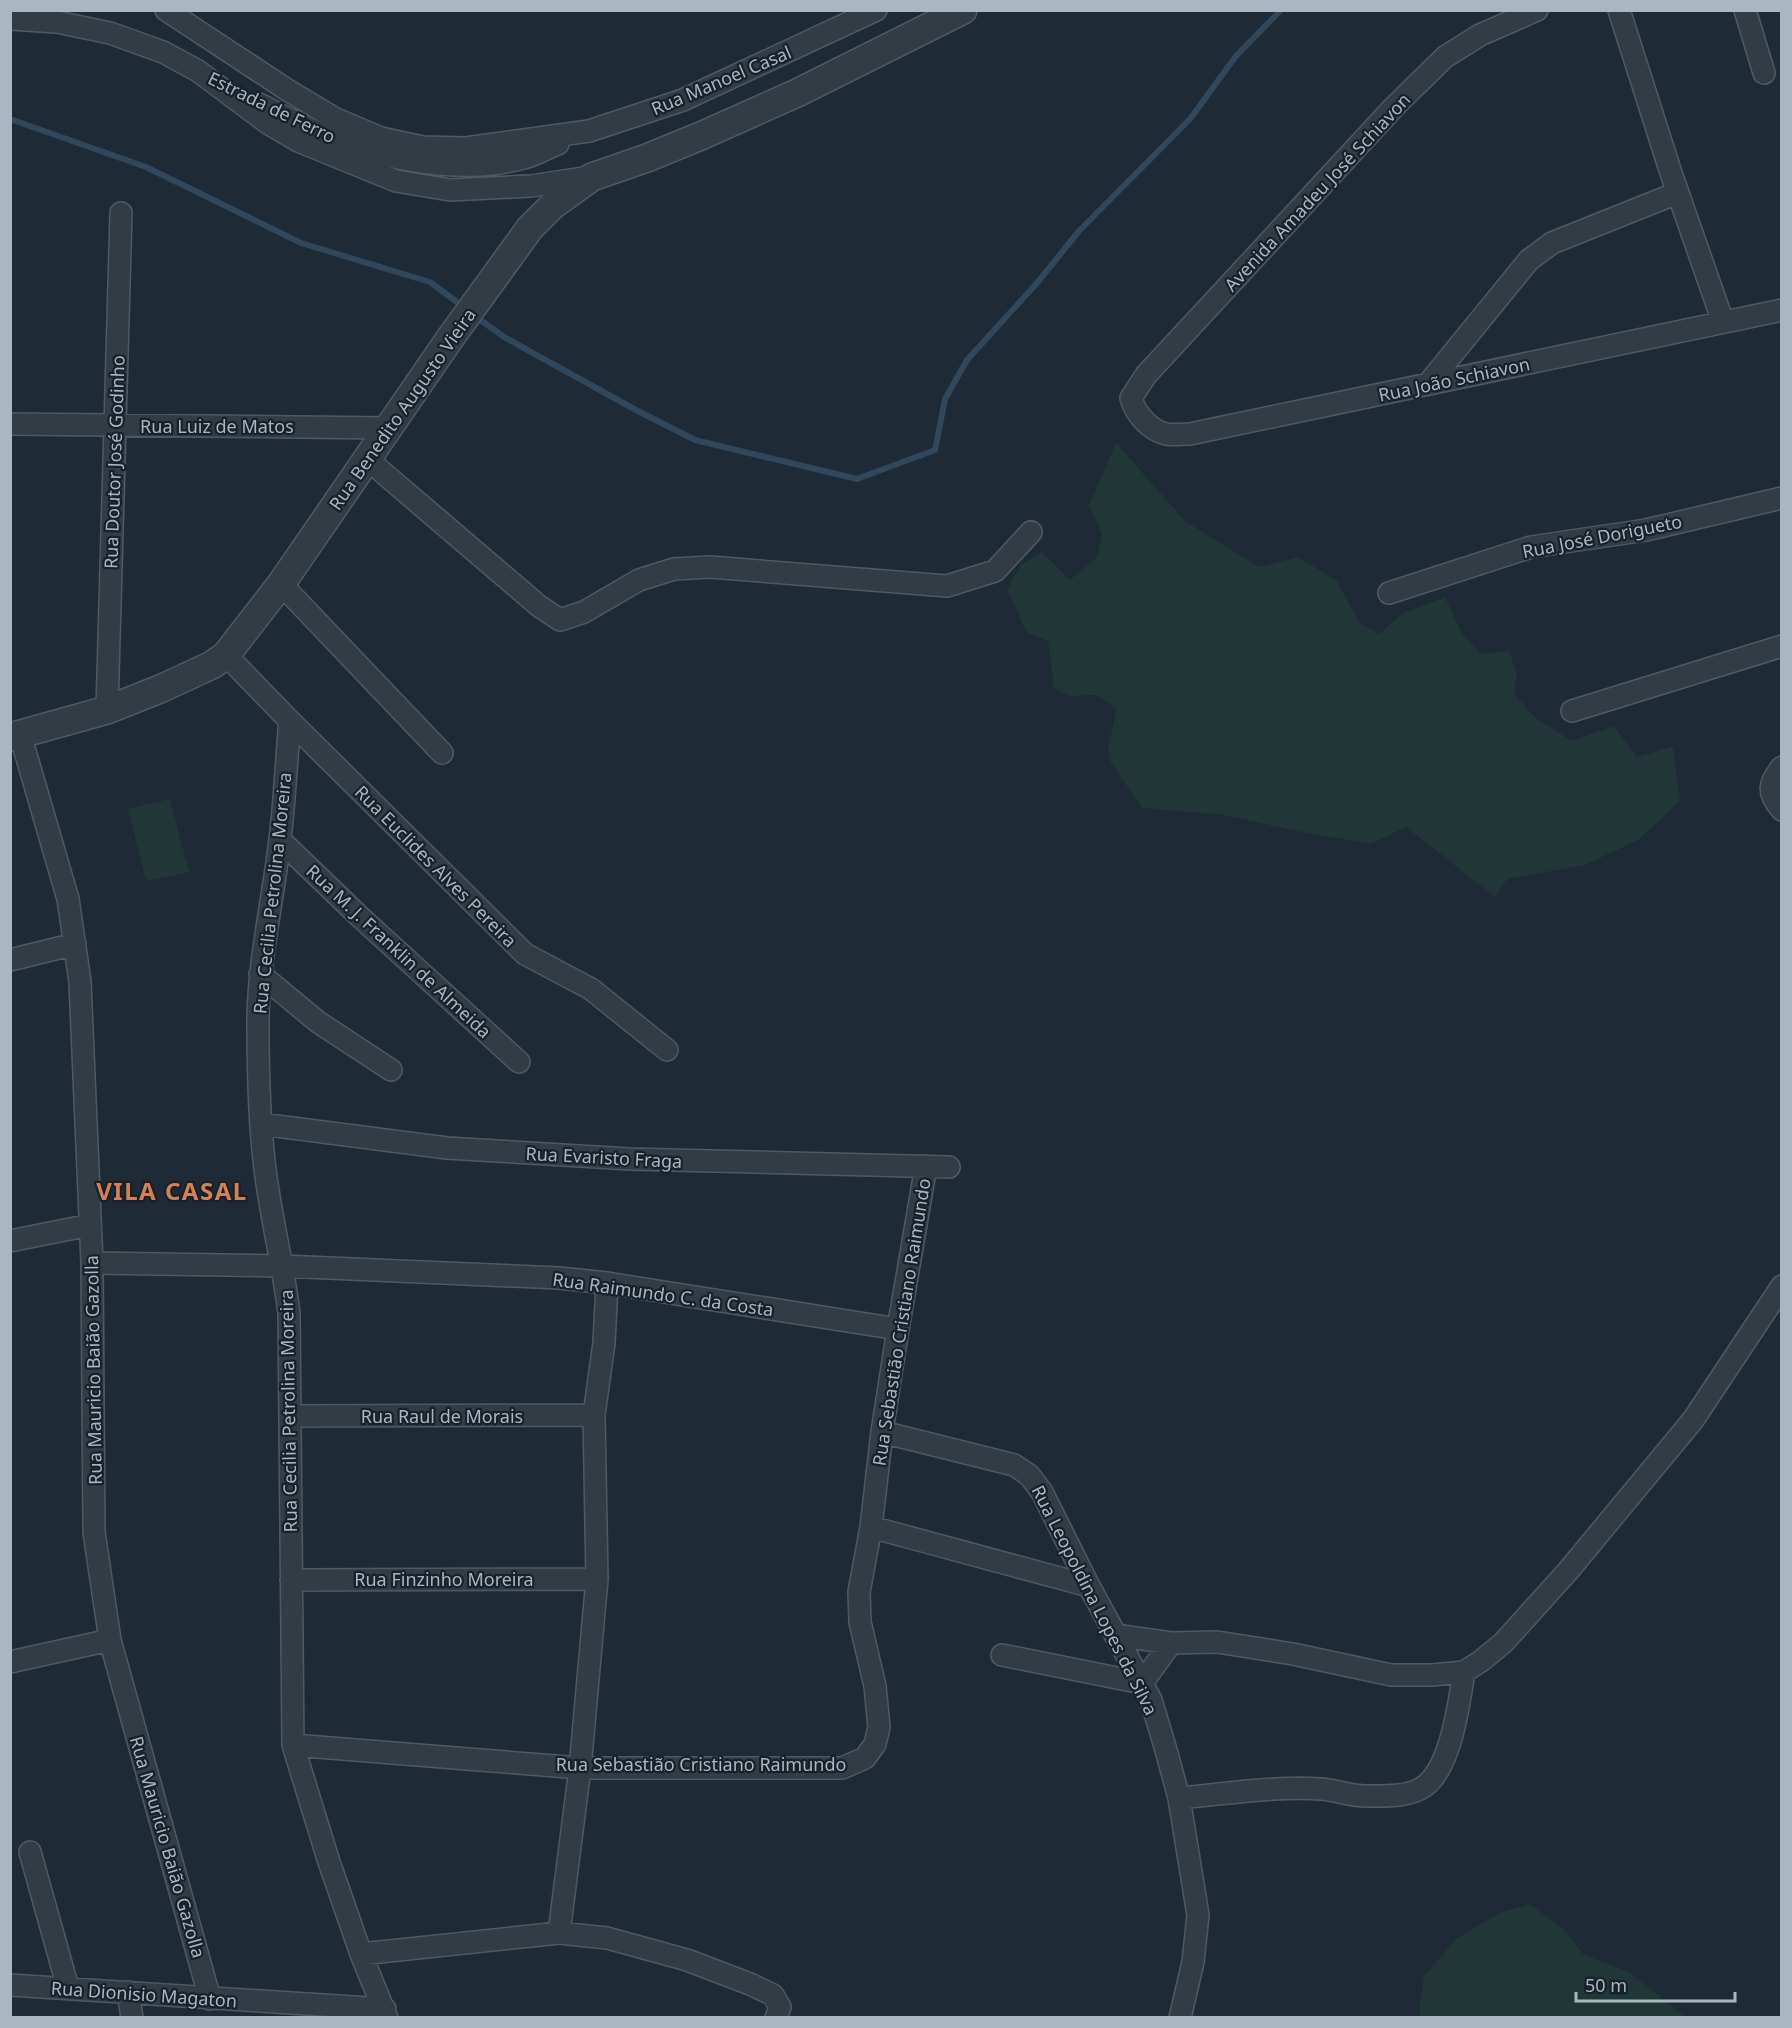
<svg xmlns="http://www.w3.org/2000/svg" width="1792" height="2028" font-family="'Noto Sans',sans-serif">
	<rect width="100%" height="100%" fill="#1e2a35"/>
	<path fill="#213737" d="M1116 443 1186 522 1259 567 1298 557 1337 581 1359 622 1379 634 1403 613 1445 597 1461 632 1481 654 1509 651 1517 675 1514 694 1536 718 1572 741 1614 726 1637 757 1673 746 1680 801 1638 840 1585 865 1507 879 1495 897 1406 827 1371 844 1297 831 1224 815 1142 808 1111 763 1108 747 1117 709 1097 695 1069 696 1054 688 1048 641 1027 633 1007 590 1021 565 1042 552 1070 580 1097 557 1102 535 1089 505Z
		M170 799 189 872 146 881 128 809Z
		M1530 1904 1563 1929 1584 1955 1629 1972 1685 2017H1421L1419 2014 1424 1976 1456 1939 1499 1913Z"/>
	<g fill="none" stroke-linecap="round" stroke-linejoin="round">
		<path stroke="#31475c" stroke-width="6" d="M10 119 146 167 301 243 430 282 465 308
			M475 316 504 337 636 410 695 440 857 479 935 450 945 399 967 360 1037 283 1079 231 1190 119 1236 56 1281 10"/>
		<defs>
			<path id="minor" d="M166 10 289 91 336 119 381 138 423 147 466 148 589 131 683 100 876 10
				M1537 10 1480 35 1445 57 1394 107 1146 375 1131 398C1135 413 1149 430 1166 434 1173 435 1182 434 1190 434L1782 310
				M1619 10 1671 173 1723 322
				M1745 10 1764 73
				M10 19 57 22 110 33 163 52 198 71 269 124 298 141 396 181 450 190 531 186 590 177
				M259 104C281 115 303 127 326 136 386 160 460 175 524 158 536 155 547 148 558 144
				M1428 384 1529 260 1552 243 1677 193
				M10 424 388 428
				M367 459 539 606 560 620 584 612 639 580 674 569 710 567 947 586 995 571 1031 532
				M281 584 442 753
				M1389 593 1531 547 1646 530 1782 498
				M226 655 290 721 525 954 591 989 667 1050
				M107 710 121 213
				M1572 711 1782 646
				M290 721C286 761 285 800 280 839 273 901 258 962 258 1024 258 1072 259 1121 265 1169 271 1218 283 1264 289 1313L293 1745 328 1859 361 1954 387 2018
				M20 734 68 899 80 982 92 1263 94 1532 110 1640 210 1999
				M1782 767C1768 784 1767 793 1782 810
				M280 840 359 916 519 1062
				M10 960 75 944
				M260 974 318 1022 391 1070
				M261 1124 447 1148 630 1159 949 1167
				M10 1241 90 1225
				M92 1263 283 1266 559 1278 607 1283 898 1329
				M290 1416 594 1415
				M882 1432 1014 1465 1029 1475 1042 1492 1089 1586 1151 1700 1166 1750 1179 1798 1198 1915 1193 1962 1180 2018
				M871 1527 1089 1586
				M291 1580 597 1579
				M1115 1635 1171 1643 1217 1642 1293 1654 1391 1675H1432L1464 1672 1481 1661 1503 1643 1568 1571 1693 1420 1782 1286
				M1002 1655 1142 1683 1171 1643
				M10 1662 110 1640
				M293 1745 580 1768H842L865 1758 875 1744 879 1727 875 1686 860 1622 859 1592 871 1527 882 1432 898 1329 926 1166
				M1179 1798C1225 1794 1273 1786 1321 1789 1336 1790 1351 1796 1366 1796 1383 1796 1405 1797 1420 1789 1451 1773 1459 1702 1464 1672
				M30 1852 68 1988
				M559 1933 580 1768 597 1579 594 1415 604 1343 607 1283
				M361 1954 559 1933 607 1938 687 1960 750 1984 773 1995 780 2007 776 2018
				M10 1985 385 2009
				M128 1992 132 2018"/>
			<path id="tertiary" d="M10 737 107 710 160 689 212 665 226 655 281 584 451 337 530 228 553 205 592 177 647 158 703 135 797 93 963 10"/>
		</defs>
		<use href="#minor" stroke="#4f5964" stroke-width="24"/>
		<use href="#tertiary" stroke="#4f5964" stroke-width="30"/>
		<use href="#minor" stroke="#323c45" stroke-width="21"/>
		<use href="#tertiary" stroke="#323c45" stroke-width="27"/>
	</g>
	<g text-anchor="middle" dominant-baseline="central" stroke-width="4.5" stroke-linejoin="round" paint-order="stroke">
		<g font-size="18" fill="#abb6c3" stroke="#17212a">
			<text transform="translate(721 80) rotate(-23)">Rua Manoel Casal</text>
			<text transform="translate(272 107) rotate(26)">Estrada de Ferro</text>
			<text transform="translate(1317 192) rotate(-47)">Avenida Amadeu José Schiavon</text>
			<text transform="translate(1454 379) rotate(-12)">Rua João Schiavon</text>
			<text transform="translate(402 409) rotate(-55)">Rua Benedito Augusto Vieira</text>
			<text x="217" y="426">Rua Luiz de Matos</text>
			<text transform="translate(114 462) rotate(-88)">Rua Doutor José Godinho</text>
			<text transform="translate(1602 536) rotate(-11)">Rua José Dorigueto</text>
			<text transform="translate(436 866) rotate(45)">Rua Euclides Alves Pereira</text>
			<text transform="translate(272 893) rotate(-84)">Rua Cecilia Petrolina Moreira</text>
			<text transform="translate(399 951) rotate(43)">Rua M. J. Franklin de Almeida</text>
			<text transform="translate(604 1157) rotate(3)">Rua Evaristo Fraga</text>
			<text transform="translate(663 1294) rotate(8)">Rua Raimundo C. da Costa</text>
			<text transform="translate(901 1322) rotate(-81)">Rua Sebastião Cristiano Raimundo</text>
			<text transform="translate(93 1370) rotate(-91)">Rua Mauricio Baião Gazolla</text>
			<text transform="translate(288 1411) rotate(-91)">Rua Cecilia Petrolina Moreira</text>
			<text x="442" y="1416">Rua Raul de Morais</text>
			<text x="444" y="1579">Rua Finzinho Moreira</text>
			<text transform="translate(1095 1600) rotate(63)">Rua Leopoldina Lopes da Silva</text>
			<text x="701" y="1764">Rua Sebastião Cristiano Raimundo</text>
			<text transform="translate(168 1847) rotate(74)">Rua Mauricio Baião Gazolla</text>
			<text transform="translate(144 1994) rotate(4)">Rua Dionisio Magaton</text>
		</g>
		<g font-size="24" font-weight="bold" letter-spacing="1.5" fill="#d38156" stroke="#17212a">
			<text x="172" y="1190">VILA CASAL</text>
		</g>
	</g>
	<rect width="1792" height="2028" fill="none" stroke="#abb6c3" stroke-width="24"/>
	<path d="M1576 1992v9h159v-9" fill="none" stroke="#abb6c3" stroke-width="3"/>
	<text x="1585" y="1992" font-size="18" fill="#abb6c3" stroke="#17212a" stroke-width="4.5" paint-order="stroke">50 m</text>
</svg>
